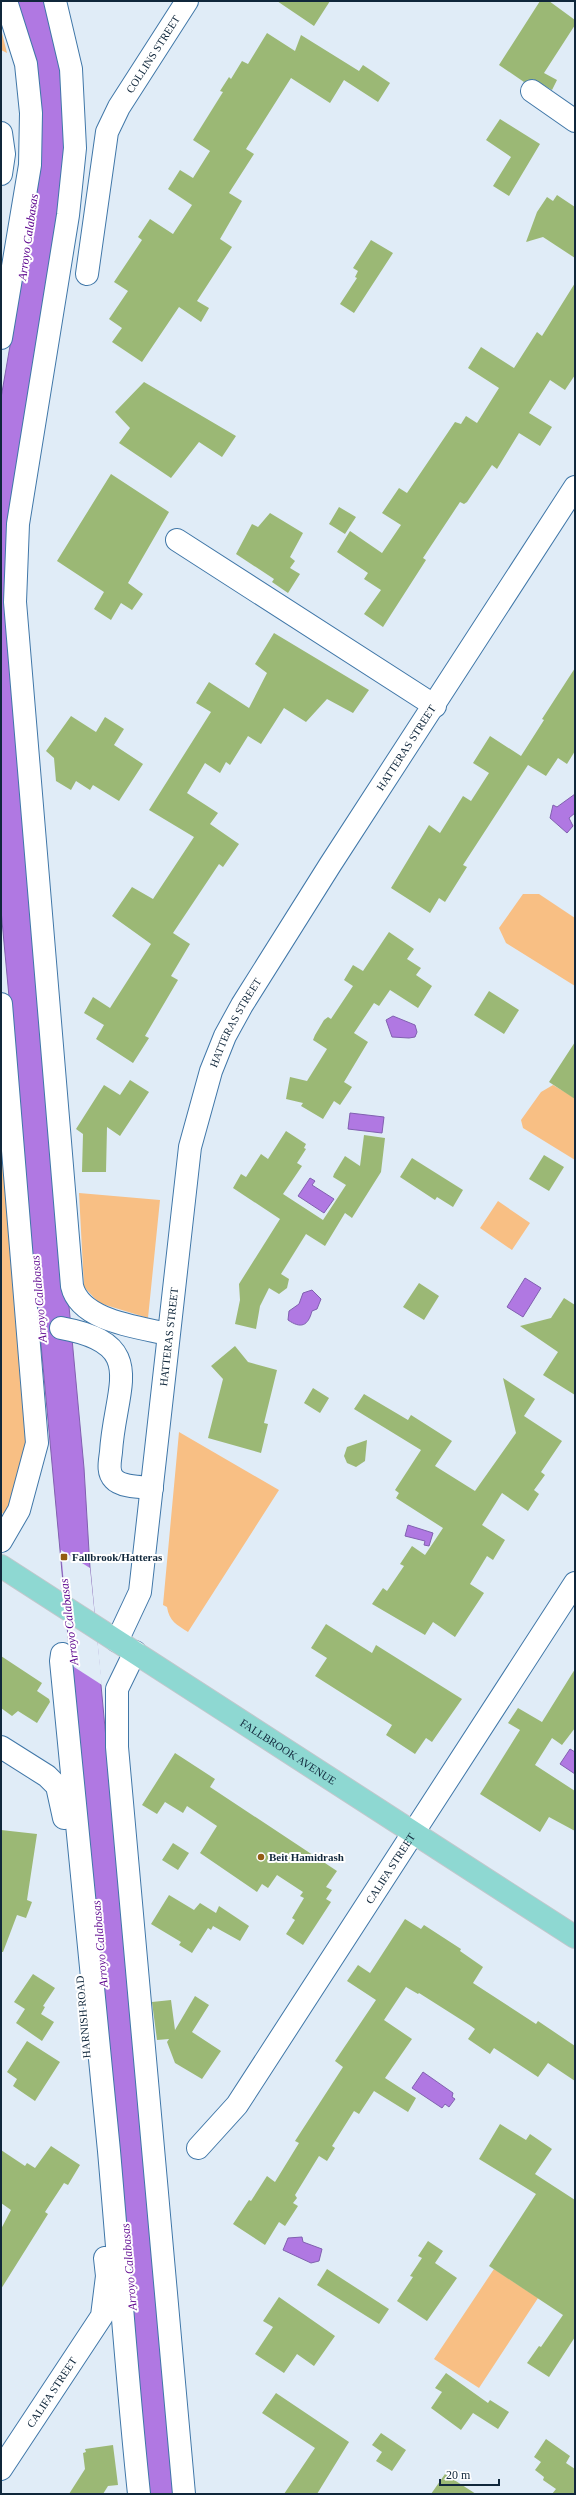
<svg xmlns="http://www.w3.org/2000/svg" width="576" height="2495" font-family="'Times New Roman',serif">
	<rect width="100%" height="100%" fill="#e0ecf7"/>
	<path fill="#f8bf84" d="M1 29 7 53 1 50Z
		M523 894H539L575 918V986L506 943 499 928Z
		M553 1085 575 1098V1160L523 1128 521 1120 541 1092Z
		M3 1154 30 1444 8 1515 1 1513V1158Z
		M79 1193 160 1200 148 1318 99 1303 84 1287Z
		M498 1201 530 1223 512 1250 480 1228Z
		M179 1432 279 1490 188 1632C177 1625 169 1621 167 1607L163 1605Z
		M494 2269 538 2298 479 2388 434 2359Z"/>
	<path fill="#b078e2" stroke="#8060b0" d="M15 1H48L64 74 69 151 11 681 84 1468 90 1568 177 2494H147L1 910V398L31 224Z
		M575 794V813L569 818 573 826 567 833 550 818 553 805 557 807Z
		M393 1016 415 1025 417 1032 415 1037 409 1038 392 1037 386 1020Z
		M350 1113 384 1117 382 1133 348 1129Z
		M310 1178 315 1181 312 1185 334 1199 324 1213 298 1196Z
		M525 1278 541 1288 523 1317 507 1307Z
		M312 1290 321 1299 317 1309 312 1311C308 1326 301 1329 288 1320L289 1311 299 1304 303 1293Z
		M408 1525 433 1533 429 1546 424 1545 425 1541 405 1536Z
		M570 1749 575 1752V1774L560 1764Z
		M423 2072 453 2093 452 2097 455 2099 449 2107 445 2104 442 2108 412 2088Z
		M302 2237 303 2242 322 2249 319 2261 311 2263 283 2250 288 2238Z"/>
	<path fill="#e0ecf7" d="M61 1550 90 1568 102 1685 71 1665Z"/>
	<path fill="#9bb875" d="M277 1H330L314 26Z
		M540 1H549L575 20V25L544 73 557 80 552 90 533 79 524 82 499 65Z
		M267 33 295 51 301 35 359 71 363 65 390 83 378 102 344 80 330 103 291 78 246 149 254 154 229 193 242 201 220 239 232 247 197 301 209 308 201 322 179 307 142 362 112 342 122 328 109 319 128 291 114 282 142 240 138 237 150 219 173 234 192 205 168 189 180 170 193 178 210 151 193 140 223 92 220 91 229 77 231 79 242 61 248 64Z
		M500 119 540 144 509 196 493 186 511 157 486 140Z
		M557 195 575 207V258L543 237 526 242 537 212 547 197 553 201Z
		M371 240 393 253 354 313 340 304 357 278 355 277 358 271 353 268Z
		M575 283V375L565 390 550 380 529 413 552 427 540 446 519 433 497 469 492 465 467 502 464 504 460 502 423 558 426 560 383 627 364 614 381 590 364 579 368 573 337 552 350 531 382 553 401 525 382 513 399 488 407 493 455 422 461 424 466 416 477 423 499 388 468 368 481 347 514 368 537 332 542 336Z
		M144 382 236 436 222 457 199 442 171 478 119 443 130 428 115 412Z
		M111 474 169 512 128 583 143 594 132 610 121 603 111 620 94 609 104 592 57 561Z
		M339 507 356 517 345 534 329 524Z
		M270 513 303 533 290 557 295 561 290 568 300 574 288 593 272 582 274 579 236 554 252 524 258 527Z
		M274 633 369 690 353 713 327 699 306 722 284 708 261 744 248 736 230 765 226 762 220 773 205 763 187 793 218 813 210 824 239 844 223 867 219 864 173 933 190 944 171 976 178 980 145 1036 149 1038 133 1063 96 1039 104 1025 84 1013 93 997 110 1008 151 944 112 916 132 887 153 899 194 837 149 810 211 712 196 703 209 682 249 708 267 673 255 664Z
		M575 668V751L567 764 558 758 546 776 528 765 463 865 467 867 445 902 439 898 430 913 391 888 429 825 440 833 463 796 471 801 489 773 473 763 490 736 521 756 544 720 542 719Z
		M71 716 96 732 105 717 124 729 114 745 143 764 119 801 93 785 90 790 76 781 71 790 56 781 54 758 46 751Z
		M389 932 414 949 407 959 421 968 416 975 432 986 418 1008 390 990 379 1006 374 1003 354 1033 368 1042 344 1082 352 1087 340 1105 334 1101 323 1119 301 1106 303 1103 286 1099 290 1077 307 1081 327 1049 313 1040 315 1035 324 1020 328 1017 331 1019 353 986 344 980 353 965 363 971Z
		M489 991 519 1010 504 1034 474 1015Z
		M575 1042V1099L549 1082Z
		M130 1080 149 1092 120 1136 107 1127 106 1172H82L83 1134 76 1129 104 1085 120 1095Z
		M286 1131 306 1144 304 1148 306 1149 297 1163 302 1166 283 1194 323 1220 346 1185 333 1177 334 1174 345 1156 360 1166 364 1135 385 1138 381 1172 352 1218 345 1213 325 1246 306 1234 281 1274 289 1279 287 1288 279 1294 269 1288 260 1306 256 1329 235 1324 240 1300 239 1284 280 1219 233 1188 241 1174 246 1177 261 1154 268 1159Z
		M544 1155 564 1167 549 1191 529 1179Z
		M412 1158 463 1190 453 1207 437 1197 435 1200 400 1177Z
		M419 1283 439 1296 424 1320 403 1307Z
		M564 1298 575 1305V1395L543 1375 558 1352 520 1326 551 1318Z
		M235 1346 248 1362 277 1370 264 1423 268 1424 261 1453 208 1438 223 1379 211 1366Z
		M503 1378 535 1399 524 1416 562 1441 541 1472 545 1475 534 1490 539 1494 528 1511 502 1493 482 1525 505 1540 493 1560 487 1556 470 1584 484 1593 455 1637 433 1622 425 1635 372 1604 383 1588 387 1591 404 1566 400 1564 412 1546 425 1555 443 1528 396 1498 399 1493 395 1490 421 1450 354 1409 364 1394 408 1420 411 1415 452 1441 435 1466 475 1491 516 1433Z
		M313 1388 329 1398 320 1413 304 1403Z
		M367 1440 365 1461 356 1467 347 1463 344 1456 347 1447Z
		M326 1624 372 1653 376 1645 462 1699 432 1742 426 1738 415 1754 386 1735 392 1725 315 1676 327 1658 311 1648Z
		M1 1656 42 1683 37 1691 49 1699 50 1702 37 1723 18 1711 12 1716 1 1708Z
		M575 1669V1728L562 1745 552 1738 535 1765 575 1791V1831L549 1817 540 1832 480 1794 520 1730 508 1723 518 1708 542 1722Z
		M175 1753 215 1779 210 1787 337 1871 326 1887 332 1890 326 1899 331 1902 303 1945 286 1934 295 1920 292 1918 304 1898 300 1896 303 1892 277 1875 268 1888 262 1884 257 1892 200 1853 217 1826 187 1806 183 1813 165 1802 157 1814 142 1805Z
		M1 1830 37 1834 27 1900 32 1902 26 1918 17 1915 3 1952H1Z
		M173 1843 189 1853 178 1870 162 1860Z
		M169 1895 194 1910 200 1903 216 1913 219 1906 249 1926 240 1941 213 1926 211 1930 208 1928 192 1953 179 1945 181 1942 151 1924Z
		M405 1919 421 1929 424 1925 461 1949 460 1951 483 1967 473 1983 536 2024 538 2021 575 2046V2081L548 2063 538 2077 494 2048 490 2054 468 2039 475 2029 471 2026 419 1993 418 1994 406 1987 384 2020 412 2039 385 2078 416 2098 408 2112 374 2091 359 2114 354 2111 332 2146 335 2148 327 2161 319 2156 295 2195 297 2198 293 2203 298 2206 285 2226 279 2222 265 2245 233 2224 249 2200 251 2201 267 2176 275 2182 299 2143 295 2141 343 2067 335 2061 376 2000 347 1981 358 1965 370 1973Z
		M33 1974 55 1988 43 2006 45 2007 41 2014 54 2022 42 2041 16 2023 25 2009 14 2002Z
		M195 1996 209 2005 192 2032 221 2051 202 2079 175 2063 167 2042 169 2039 157 2040 152 2002 171 2000 175 2030Z
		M27 2041 60 2062 35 2101 13 2086 17 2079 7 2072Z
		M500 2124 526 2140 530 2134 552 2149 535 2174 575 2200V2337L549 2377 527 2363 539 2346 541 2347 563 2315 489 2266 536 2194 479 2159Z
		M51 2146 80 2165 68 2185 64 2183 45 2212 48 2214 1 2289V2229L11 2210 1 2203V2150L25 2166 27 2163 35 2168Z
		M428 2241 443 2251 435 2263 457 2278 427 2321 397 2301 413 2277 410 2276 422 2258 418 2256Z
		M327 2269 389 2309 379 2324 317 2285Z
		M279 2297 335 2336 314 2366 297 2354 284 2373 255 2354 273 2327 263 2321Z
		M446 2373 488 2403 490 2400 509 2412 498 2429 473 2413 461 2430 431 2408 442 2392 435 2388Z
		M276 2393 349 2442 317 2494H284L315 2448 262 2413Z
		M381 2433 406 2450 392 2471 376 2461 382 2452 372 2445Z
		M546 2439 570 2456 566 2463 575 2469V2494H552L556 2489 543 2480 544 2477 535 2470 541 2462 534 2457Z
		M113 2445 118 2485 108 2486 103 2494H69L85 2469 83 2453 86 2452 85 2449Z
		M445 2474 476 2494H431Z"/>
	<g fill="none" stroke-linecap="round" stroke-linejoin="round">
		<defs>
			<g id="minor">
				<path d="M55 1 71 69 75 148 68 215 18 524 15 602 72 1286C80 1321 138 1327 168 1334"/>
				<path d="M532 91 575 121"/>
				<path d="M1 133 4 154 1 174"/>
				<path id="s1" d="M87 274 107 132 119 107 187 1"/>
				<path d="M1 338 30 165 31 113 26 64 6 1"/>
				<path d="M177 540 435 706"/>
				<path d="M1 1004 37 1443 19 1510 1 1541"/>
				<path d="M61 1328C150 1344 115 1386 111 1452 110 1461 107 1472 114 1479 121 1487 141 1487 152 1488"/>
				<path id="s2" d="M117 1641 140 1592 190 1147 211 1071 225 1036 242 1005 330 865 575 487"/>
				<path d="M135 1652 117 1689V1747L184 2494"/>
				<path d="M62 1654 61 1661C77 1824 94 1987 109 2151 119 2265 127 2380 139 2494"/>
				<path d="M1 1747 47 1776 57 1786 64 1818"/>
				<path id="s3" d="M198 2148 237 2105 575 1583"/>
				<path id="s4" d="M1 2469 102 2316 107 2276 105 2258"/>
			</g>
			<g id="major">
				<path id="s5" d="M1 1566 575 1937"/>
			</g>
		</defs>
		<use href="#minor" stroke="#4077a8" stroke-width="24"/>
		<use href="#major" stroke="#c1c7cc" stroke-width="24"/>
		<use href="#minor" stroke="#fff" stroke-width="22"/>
		<use href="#major" stroke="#8ed8d2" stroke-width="22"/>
	</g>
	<g fill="#935c13" stroke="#fff" stroke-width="1.5">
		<rect x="60" y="1553" width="8" height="8" rx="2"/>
		<circle cx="261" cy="1857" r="4"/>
	</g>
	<g text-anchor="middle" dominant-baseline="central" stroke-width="4" stroke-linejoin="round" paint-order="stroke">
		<g font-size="11" fill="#10273b" stroke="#fff">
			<text stroke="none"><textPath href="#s1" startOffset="234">COLLINS STREET</textPath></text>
			<text stroke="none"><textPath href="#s2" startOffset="959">HATTERAS STREET</textPath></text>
			<text stroke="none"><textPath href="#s2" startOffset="635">HATTERAS STREET</textPath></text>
			<text stroke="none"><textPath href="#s2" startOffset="311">HATTERAS STREET</textPath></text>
			<text stroke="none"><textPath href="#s5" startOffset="342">FALLBROOK AVENUE</textPath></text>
			<text stroke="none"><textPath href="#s3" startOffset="340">CALIFA STREET</textPath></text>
			<text transform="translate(83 2017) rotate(-95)">HARNISH ROAD</text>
			<text stroke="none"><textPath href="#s4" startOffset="92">CALIFA STREET</textPath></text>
		</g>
		<g font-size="11" font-weight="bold" fill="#10273b" stroke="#fff" text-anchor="start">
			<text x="72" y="1557">Fallbrook/Hatteras</text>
			<text x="269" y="1857">Beit Hamidrash</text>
		</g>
		<g font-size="12" font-style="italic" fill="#5d058e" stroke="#fff">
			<text transform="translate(28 237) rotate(-82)">Arroyo Calabasas</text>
			<text transform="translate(39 1299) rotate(-95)">Arroyo Calabasas</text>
			<text transform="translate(69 1622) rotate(-97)">Arroyo Calabasas</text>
			<text transform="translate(100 1944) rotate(-95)">Arroyo Calabasas</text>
			<text transform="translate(129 2267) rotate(-95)">Arroyo Calabasas</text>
		</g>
	</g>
	<rect width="576" height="2495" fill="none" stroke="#10273b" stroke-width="4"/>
	<path d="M440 2479v6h59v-6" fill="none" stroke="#10273b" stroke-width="2"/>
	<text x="446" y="2479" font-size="12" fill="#10273b" stroke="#ffffff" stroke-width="3" paint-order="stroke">20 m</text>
</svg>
